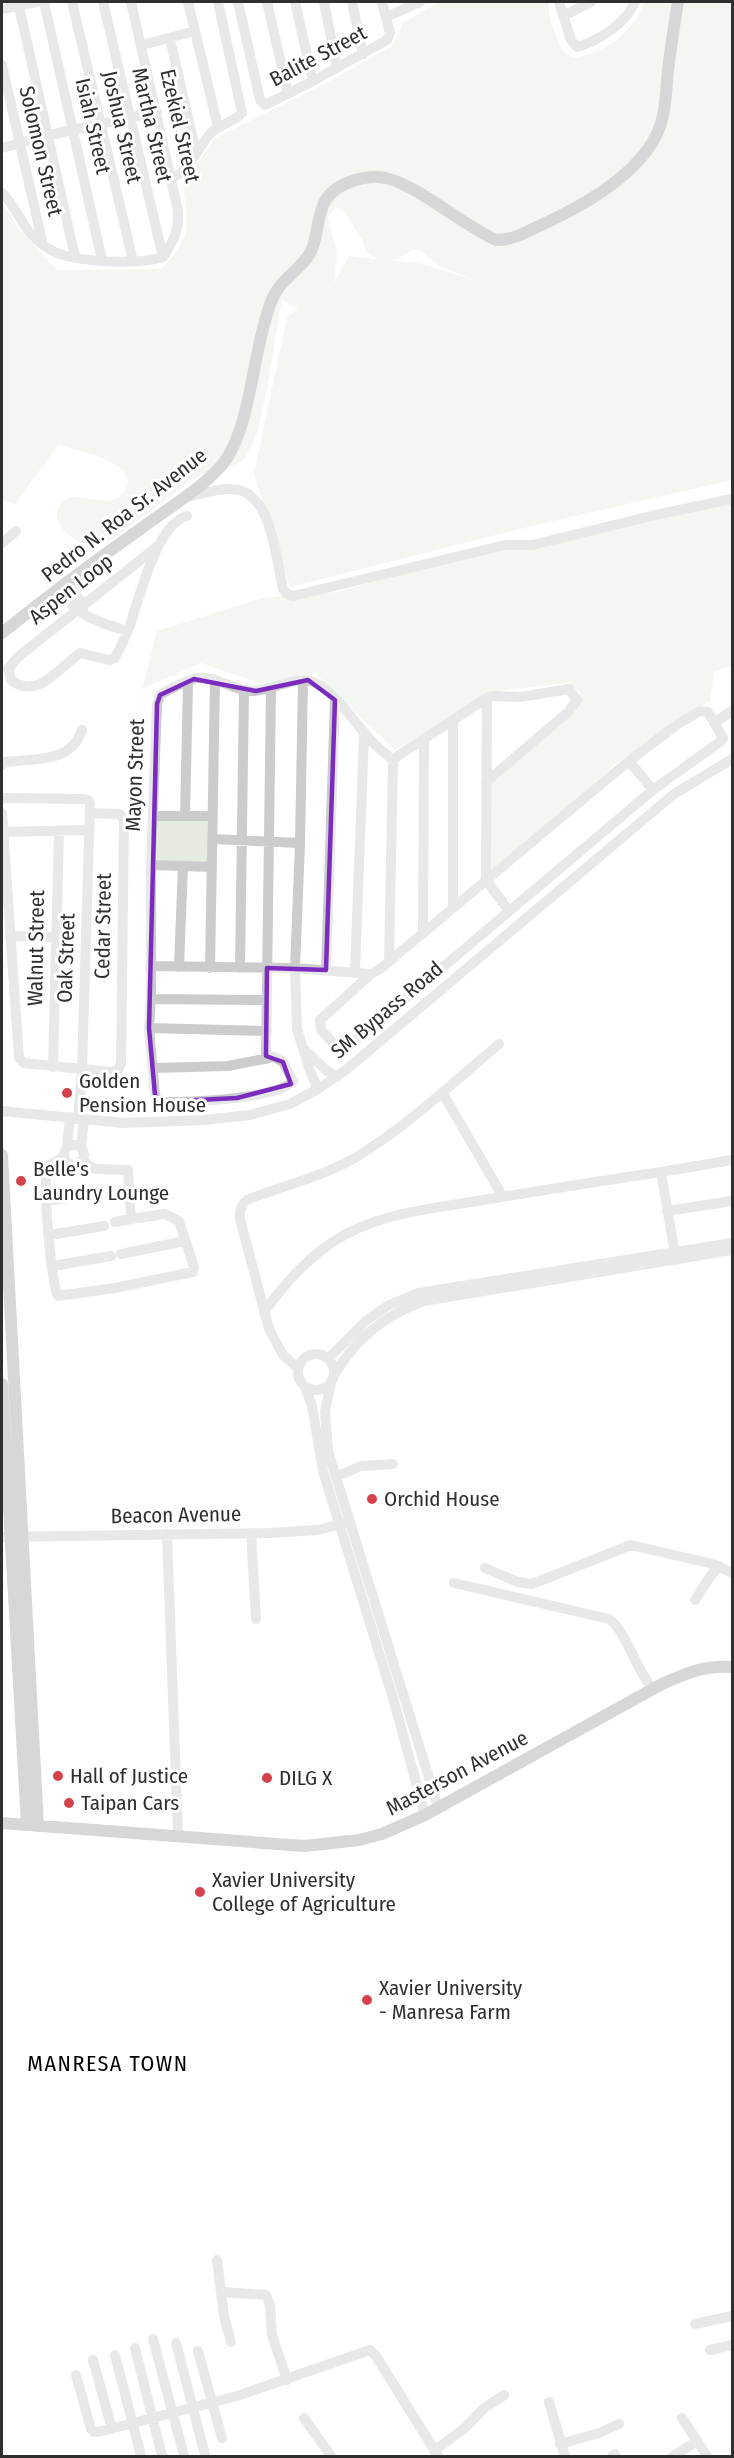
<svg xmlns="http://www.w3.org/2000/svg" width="734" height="2458" font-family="'Fira Sans Condensed',sans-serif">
	<rect width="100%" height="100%" fill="#fff"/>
	<path fill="#e5ebdf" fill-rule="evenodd" d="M439 2H548L550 20 562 50 573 58C603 54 636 31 644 2H732V480L528 527 290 587 254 474 287 317 298 309 282 300C274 334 265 439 243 460 233 469 209 470 196 477L113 539C104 543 97 546 87 544 73 543 48 521 60 505 74 485 107 513 123 493 147 463 75 450 58 445L15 504 2 500V202L19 229 57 270 161 269C193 237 188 227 183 185L215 138 324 84 392 46 403 23ZM336 207 344 210 362 240 367 253 377 259 349 256 334 283 337 253 328 217ZM419 249 442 268 478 281 419 263 393 261 411 251Z
		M732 503V666L714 671 710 701 618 762 492 875 490 778 581 694 569 683 504 690 395 750 315 673 259 683 201 663 142 689 157 631 262 598 339 592 478 551Z
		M158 818H207V862H157Z"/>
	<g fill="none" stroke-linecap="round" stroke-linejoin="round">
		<path stroke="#ccc" stroke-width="10" d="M18 2 75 257
			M44 2 102 260
			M72 2 133 261
			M103 2 163 257
			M131 2 178 211C179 230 174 241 163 257
			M188 2 218 127
			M238 2 260 100 265 105 313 81 387 40 390 33 382 2
			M267 2 288 94
			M295 2 313 81
			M324 2 337 68
			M352 2 363 54
			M559 2 571 40 577 47C599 41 627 22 635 2
			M2 9 36 2
			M563 16 591 2
			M386 17 420 2
			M170 39 196 152
			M142 45 195 31
			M2 65 43 245
			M2 148 49 135 157 112
			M172 178C190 171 197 148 210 134 219 124 233 123 242 113L218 2
			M2 193C14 204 20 221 31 234 40 244 53 253 66 256 91 262 138 265 163 257
			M186 497C201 494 217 488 232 489 272 490 276 560 283 589L286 593 293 596 505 545H532L655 515 732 499
			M2 543 16 531
			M158 546 18 657 8 669 11 680C37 701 60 667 80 653L109 660 115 658C120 648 125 638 129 628 139 600 156 524 187 516
			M67 583 83 604V611
			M57 591C81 616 95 622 128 631
			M303 680 300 843 295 968 297 1029 310 1071 318 1089
			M714 723 732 711
			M629 761 653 790
			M2 765 6 762C34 758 71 764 82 730
			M486 782 568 712 577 700 569 689 520 697 493 696 487 698 486 880 509 911
			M2 798 83 799 88 800 90 804 82 1070 78 1118
			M2 813 19 1058 24 1063 111 1072 118 1070 121 1063 124 819 119 814 90 813
			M153 816H212
			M185 816 188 683
			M3 832 89 830
			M213 839 300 843
			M151 865 212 867
			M453 908V721
			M423 934 424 739
			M10 936 55 937
			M389 962 393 759
			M150 966 295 968 371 974 380 969 629 761 678 724 700 711 708 712 723 738 721 741 653 790 347 1048 339 1049 321 1030 320 1020 371 974
			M179 967 183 866
			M210 968 215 680
			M240 968 244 690
			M326 970 335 700
			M355 971 364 735
			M151 999 267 1000
			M149 1028 267 1031
			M304 1049 326 1070 337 1077
			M266 1059 271 688
			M53 1067 59 831
			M154 1068 228 1066 274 1057 283 1062 293 1081C276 1100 187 1102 160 1102L155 1095 149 1028 151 999V865L157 704 160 695C168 690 189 679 197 678 218 676 235 692 255 691 275 689 300 673 318 684 348 703 362 740 393 759L487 698
			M442 1092 503 1197
			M2 1111 124 1123 204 1120 250 1115 290 1104 318 1089 347 1069 674 794 732 759
			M64 1155a10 10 0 1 1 20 0a10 10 0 1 1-20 0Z
			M67 1147 70 1117
			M81 1147 84 1119
			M63 1157 48 1166C42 1182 51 1281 58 1296L115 1288 193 1272 194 1267 179 1221 165 1214 131 1219 128 1170 95 1169 82 1160
			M661 1172 732 1160
			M46 1201 98 1194
			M667 1211 732 1201
			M115 1222 131 1219
			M50 1235 104 1226
			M121 1254 185 1241
			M53 1266 111 1256
			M264 1312C287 1281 311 1253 346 1234 386 1213 433 1208 477 1201 538 1191 600 1181 661 1172L676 1260
			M298 1372a18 18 0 1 1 36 0a18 18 0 1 1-36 0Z
			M328 1359 367 1320 387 1306 418 1293 732 1243
			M298 1368 283 1355 269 1329 240 1219C239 1210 241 1206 247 1200 284 1185 323 1177 358 1156 406 1127 455 1081 499 1044
			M334 1375C356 1339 384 1315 424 1301L732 1250
			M331 1383 325 1411 328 1451 438 1807
			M305 1387 312 1406 323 1471 393 1698 425 1815
			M336 1477 361 1466 393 1464
			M251 1533 256 1619
			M167 1534 178 1836
			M2 1537 269 1533 318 1530 345 1523
			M485 1568 518 1582 532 1584 631 1545 713 1564 732 1573
			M454 1583 609 1619C626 1631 636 1670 653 1689
			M695 1600 709 1578 719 1566
			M217 2260 224 2316 231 2342
			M222 2292 266 2295 270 2305 272 2335 287 2380
			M695 2324 732 2316
			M153 2339 184 2456
			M176 2343 205 2455
			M135 2348 162 2456
			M710 2350 732 2345
			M198 2351 222 2438
			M115 2355 141 2456
			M93 2360 112 2429
			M76 2375 91 2429 94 2432 102 2431 237 2396 370 2350 376 2356 438 2456
			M549 2402 565 2456
			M304 2418 331 2456
			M682 2418 707 2456
			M560 2444 599 2433 619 2424
			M434 2451 466 2427 483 2409 504 2395
			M612 2456 615 2454
			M673 2456 696 2442"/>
		<path stroke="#a7a7a7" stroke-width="12" d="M2 633C48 596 95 561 143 527 167 509 211 483 227 458 252 419 253 348 271 302 280 277 304 269 312 249 318 234 317 216 325 201 335 183 366 174 386 178 419 186 462 225 496 240 512 240 525 233 539 226 581 207 641 174 659 129 666 111 666 90 668 70 671 47 674 24 678 2
			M2 1155 38 1826
			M2 1384 27 1825
			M2 1823 304 1846 359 1840 382 1834 425 1815 662 1684C687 1673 705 1665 732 1667"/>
	</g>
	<path d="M0 0H734V2458H0ZM194 679 256 691 308 680 335 700 326 970 267 968 266 1056 283 1062 291 1084 237 1098 160 1102 155 1095 149 1028 157 704 160 695Z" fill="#fff" fill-opacity=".55" fill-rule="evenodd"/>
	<path fill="none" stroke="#7b2cbf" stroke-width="4.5" stroke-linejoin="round" d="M194 679 256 691 308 680 335 700 326 970 267 968 266 1056 283 1062 291 1084 237 1098 160 1102 155 1095 149 1028 157 704 160 695Z"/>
	<g fill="#d4434c" stroke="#fff" stroke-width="2">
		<circle cx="67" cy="1093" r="6"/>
		<circle cx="21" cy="1181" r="6"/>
		<circle cx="372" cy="1499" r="6"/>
		<circle cx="58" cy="1776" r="6"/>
		<circle cx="267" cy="1778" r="6"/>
		<circle cx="69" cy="1803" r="6"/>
		<circle cx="200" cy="1892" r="6"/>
		<circle cx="367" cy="2000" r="6"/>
	</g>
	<g text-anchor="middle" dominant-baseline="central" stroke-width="6" stroke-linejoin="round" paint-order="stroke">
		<g font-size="21" fill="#2f2f2f" stroke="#fff">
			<text transform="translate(318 56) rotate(-28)">Balite Street</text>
			<text transform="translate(152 125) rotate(77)">Martha Street</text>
			<text transform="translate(93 126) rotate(77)">Isiah Street</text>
			<text transform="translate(180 126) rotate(77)">Ezekiel Street</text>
			<text transform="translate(122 127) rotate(77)">Joshua Street</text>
			<text transform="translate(41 151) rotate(77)">Solomon Street</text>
			<text transform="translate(124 515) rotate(-38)">Pedro N. Roa Sr. Avenue</text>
			<text transform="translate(71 589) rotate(-38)">Aspen Loop</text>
			<text transform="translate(135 775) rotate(-88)">Mayon Street</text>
			<text transform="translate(103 926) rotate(-89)">Cedar Street</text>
			<text transform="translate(36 948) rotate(-89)">Walnut Street</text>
			<text transform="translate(66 958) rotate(-88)">Oak Street</text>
			<text transform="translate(387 1010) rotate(-40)">SM Bypass Road</text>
			<text transform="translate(176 1515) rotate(-1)">Beacon Avenue</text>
			<text transform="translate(457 1773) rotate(-28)">Masterson Avenue</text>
		</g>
		<g font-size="21" fill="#2f2f2f" stroke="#fff" text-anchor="start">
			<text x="79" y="1081">Golden<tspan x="79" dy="24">Pension House</tspan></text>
			<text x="33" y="1169">Belle's<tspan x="33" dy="24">Laundry Lounge</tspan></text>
			<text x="384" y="1499">Orchid House</text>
			<text x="70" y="1776">Hall of Justice</text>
			<text x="279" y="1778">DILG X</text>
			<text x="81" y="1803">Taipan Cars</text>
			<text x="212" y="1880">Xavier University<tspan x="212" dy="24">College of Agriculture</tspan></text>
			<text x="379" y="1988">Xavier University<tspan x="379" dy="24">- Manresa Farm</tspan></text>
		</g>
		<g font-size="22" letter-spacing="1.5" fill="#000" stroke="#fff">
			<text x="108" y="2063">MANRESA TOWN</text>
		</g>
	</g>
	<rect width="734" height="2458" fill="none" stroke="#2f2f2f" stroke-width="6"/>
</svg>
